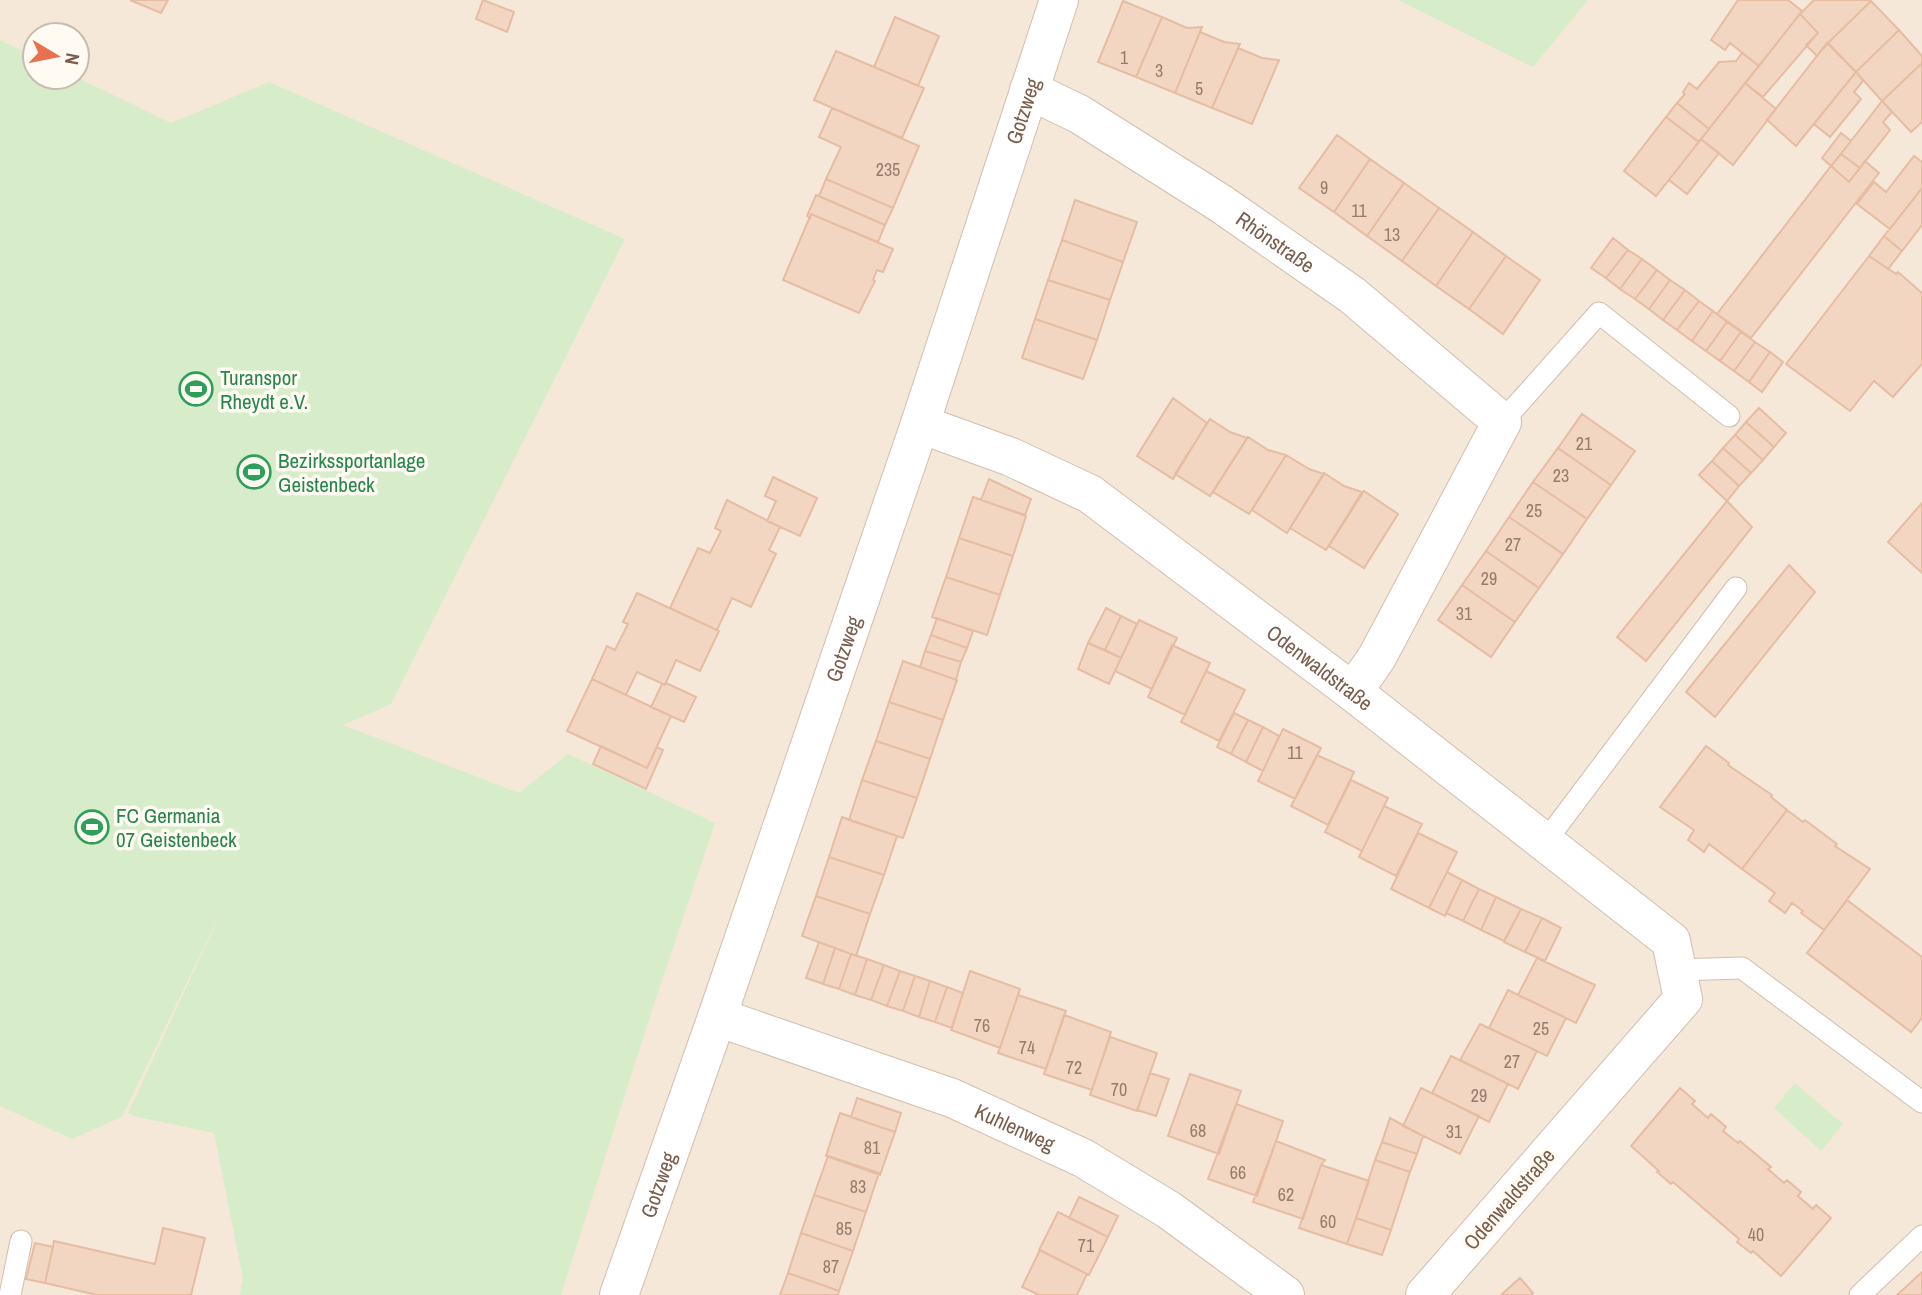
<svg xmlns="http://www.w3.org/2000/svg" width="1922" height="1295" font-family="'Archivo Narrow',sans-serif">
	<rect width="100%" height="100%" fill="#fdf6eb"/>
	<path fill="#f5e8d9" fill-rule="evenodd" d="M0 0H1922V1295H0ZM35 35H77V77H35Z"/>
	<path fill="#d7ecc8" d="M1398 0H1588L1533 67Z
		M0 40 35 57V77H76L171 123 269 82 625 239 391 704 343 725 519 793 568 754 715 823 654 1004 561 1295H240L243 1279 214 1133 133 1116 128 1113 231 891 122 1117 72 1139 0 1106Z
		M1795 1083 1843 1124 1821 1151 1774 1108Z"/>
	<path fill="#f3d6c2" stroke="#e6bca2" stroke-width="2" d="M130 0H168L161 13Z
		M483 0 514 12 507 32 476 19Z
		M1788 0 1802 11 1759 66 1730 43 1725 50 1711 40 1738 0Z
		M1814 0H1870L1871 1 1828 43 1817 56 1806 45 1818 33 1800 14Z
		M1123 1 1162 17 1136 77 1098 62Z
		M1871 1 1899 30 1856 72 1828 43Z
		M1800 14 1818 33 1763 97 1745 83Z
		M895 17 939 36 918 86 874 67Z
		M1162 17 1187 28 1202 27 1175 93 1136 77Z
		M1899 30 1922 56V63L1882 101 1856 72Z
		M1200 32 1224 42 1240 44 1212 108 1175 93Z
		M1827 43 1856 72 1796 146 1767 120Z
		M1238 48 1262 58 1279 60 1252 124 1212 108Z
		M836 51 924 88 902 138 814 100Z
		M1742 53 1759 66 1709 129 1677 103 1685 94 1683 92 1689 83 1697 89 1719 62 1736 61Z
		M1922 63V122L1911 132 1882 101Z
		M1856 72 1863 81 1854 92 1861 99 1830 137 1814 124Z
		M1745 83 1776 109 1733 165 1701 139Z
		M1882 101 1892 112 1883 122 1890 130 1860 168 1841 154Z
		M1677 103 1709 129 1699 142 1666 117Z
		M832 108 919 146 893 208 826 179 841 147 819 137Z
		M1666 117 1699 142 1656 196 1624 171Z
		M1841 133 1851 141 1831 166 1822 158Z
		M1337 135 1370 159 1334 212 1299 188Z
		M1701 139 1719 153 1687 194 1669 180Z
		M1841 154 1860 168 1849 182 1831 166Z
		M1914 156 1922 162V188L1890 229 1857 204 1874 182 1886 192Z
		M1370 159 1404 183 1367 236 1334 212Z
		M1865 161 1879 173 1751 338 1717 314 1831 166 1849 182Z
		M826 179 893 208 885 225 819 196Z
		M1404 183 1439 208 1402 261 1367 236Z
		M1922 188V225L1902 251 1884 236Z
		M816 195 885 225 878 242 811 214 810 218 807 216Z
		M1075 200 1137 222 1123 262 1062 240Z
		M1439 208 1473 232 1436 286 1402 261Z
		M811 214 893 249 883 272 877 270 873 280 875 281 859 313 783 280Z
		M1473 232 1506 256 1469 309 1436 286Z
		M1884 236 1902 251 1888 269 1869 256Z
		M1613 238 1628 250 1606 278 1591 268Z
		M1062 240 1123 262 1110 300 1048 280Z
		M1628 250 1642 259 1620 289 1606 278Z
		M1506 256 1540 280 1503 334 1469 309Z
		M1869 256 1896 274 1898 272 1922 293V364L1893 397 1874 381 1850 411 1786 364Z
		M1642 259 1657 270 1635 299 1620 289Z
		M1657 270 1670 280 1649 309 1635 299Z
		M1048 280 1110 300 1097 340 1035 319Z
		M1670 280 1685 290 1663 320 1649 309Z
		M1685 290 1699 301 1677 330 1663 320Z
		M1699 301 1713 311 1692 341 1677 330Z
		M1713 311 1727 322 1706 351 1692 341Z
		M1035 319 1097 340 1083 379 1022 358Z
		M1727 322 1741 332 1720 361 1706 351Z
		M1741 332 1755 342 1734 371 1720 361Z
		M1755 342 1770 352 1749 382 1734 371Z
		M1770 352 1783 362 1762 392 1749 382Z
		M1173 398 1207 423 1173 479 1137 456Z
		M1759 408 1786 433 1774 447 1746 422Z
		M1582 414 1635 451 1611 485 1558 448Z
		M1210 419 1230 432 1247 438 1210 496 1175 474Z
		M1746 422 1774 447 1763 460 1735 435Z
		M1735 435 1763 460 1751 473 1723 448Z
		M1248 437 1268 450 1286 455 1249 514 1213 492Z
		M1558 448 1611 485 1587 519 1533 482Z
		M1723 448 1751 473 1739 486 1712 461Z
		M1286 455 1309 469 1324 474 1287 533 1252 510Z
		M1712 461 1739 486 1727 501 1699 475Z
		M1324 473 1344 486 1362 492 1326 550 1290 528Z
		M773 477 817 498 800 536 767 521 776 501 765 496Z
		M989 479 1031 499 1025 515 981 500Z
		M1533 482 1587 519 1563 554 1509 517Z
		M1364 491 1398 514 1364 568 1329 546Z
		M973 497 1026 516 1013 556 959 538Z
		M727 500 780 527 769 550 776 554 751 607 732 598 717 630 670 608 698 548 710 553 721 531 715 528Z
		M1727 501 1752 527 1646 661 1617 637Z
		M1922 503V573L1888 542Z
		M1509 517 1563 554 1539 588 1486 551Z
		M959 538 1013 556 1000 595 946 577Z
		M1486 551 1539 588 1515 622 1462 585Z
		M1789 565 1815 592 1715 717 1686 692Z
		M946 577 1000 595 987 635 932 617Z
		M1462 585 1515 622 1491 657 1438 620Z
		M637 593 719 631 700 671 676 660 665 685 637 672 626 695 592 679 607 646 615 650 628 624 623 622Z
		M1106 608 1121 616 1105 650 1088 643Z
		M1121 616 1137 624 1121 658 1105 650Z
		M937 618 973 631 967 648 931 635Z
		M1139 620 1177 638 1152 689 1115 671Z
		M931 635 967 648 961 662 925 651Z
		M1088 643 1121 658 1109 684 1078 669Z
		M1172 645 1210 663 1185 715 1148 697Z
		M925 651 961 662 956 680 920 667Z
		M903 661 957 680 943 720 889 702Z
		M1206 671 1245 690 1219 741 1181 722Z
		M592 679 671 716 647 768 567 731Z
		M666 683 696 697 684 722 651 707 662 684 665 685Z
		M889 702 943 720 930 759 876 741Z
		M1234 713 1248 720 1231 754 1217 747Z
		M1248 720 1263 727 1246 762 1231 754Z
		M1263 727 1279 736 1263 771 1246 762Z
		M1283 729 1321 748 1295 799 1258 781Z
		M876 741 930 759 917 798 862 780Z
		M601 746 647 768 657 747 663 750 646 789 593 764Z
		M1706 746 1729 763 1728 765 1772 795 1771 797 1787 810 1742 869 1709 844 1704 852 1688 840 1694 830 1660 807Z
		M1317 755 1354 772 1328 825 1291 806Z
		M862 780 917 798 903 838 849 820Z
		M1351 780 1388 798 1362 851 1325 832Z
		M1384 806 1422 824 1396 876 1359 857Z
		M1787 810 1803 822 1805 820 1837 844 1835 846 1870 869 1824 930 1801 913 1803 911 1792 903 1785 913 1769 901 1775 893 1742 869Z
		M842 817 897 836 884 875 829 857Z
		M1418 833 1457 852 1429 908 1391 889Z
		M829 857 884 875 870 914 816 896Z
		M1447 872 1462 880 1445 916 1429 908Z
		M1462 880 1479 889 1463 921 1446 913Z
		M1479 889 1496 897 1481 930 1463 921Z
		M816 896 870 914 856 956 802 936Z
		M1496 897 1521 909 1504 941 1481 930Z
		M1847 900 1922 957V1018L1911 1032 1807 953Z
		M1521 909 1542 918 1525 952 1504 942Z
		M1542 918 1561 928 1545 961 1525 952Z
		M819 942 835 948 823 984 806 978Z
		M835 948 851 954 839 989 823 984Z
		M851 954 867 959 855 995 839 989Z
		M1537 958 1595 985 1576 1023 1518 995Z
		M867 959 884 965 871 1000 855 995Z
		M884 965 900 971 887 1006 871 1000Z
		M900 971 915 976 903 1011 887 1006Z
		M970 971 1020 989 1000 1048 951 1030Z
		M915 976 930 981 919 1017 903 1011Z
		M930 981 947 987 935 1022 919 1017Z
		M947 987 963 993 952 1028 935 1022Z
		M1508 990 1566 1018 1547 1056 1489 1028Z
		M1018 995 1066 1011 1046 1069 998 1053Z
		M1064 1015 1111 1032 1092 1090 1044 1074Z
		M1480 1024 1537 1051 1518 1089 1460 1060Z
		M1110 1037 1157 1053 1137 1111 1090 1095Z
		M1451 1056 1508 1084 1489 1122 1432 1093Z
		M1150 1073 1169 1079 1156 1116 1137 1110Z
		M1190 1074 1241 1091 1219 1154 1168 1136Z
		M1421 1088 1479 1116 1460 1154 1403 1126Z
		M1680 1088 1695 1101 1692 1104 1708 1118 1711 1114 1726 1127 1723 1131 1738 1143 1740 1141 1771 1167 1768 1169 1784 1183 1787 1180 1801 1192 1798 1196 1813 1209 1816 1205 1831 1218 1781 1276 1753 1251 1751 1253 1737 1242 1739 1239 1673 1182 1671 1184 1657 1172 1659 1171 1631 1146Z
		M857 1098 901 1113 895 1132 851 1117Z
		M1236 1104 1283 1121 1257 1196 1208 1179Z
		M840 1113 895 1132 880 1175 826 1156Z
		M1390 1118 1423 1136 1417 1154 1382 1142Z
		M1276 1141 1325 1160 1321 1165 1303 1219 1253 1202Z
		M1382 1142 1417 1154 1410 1172 1375 1160Z
		M828 1156 879 1173 866 1212 814 1195Z
		M1375 1160 1410 1172 1391 1230 1356 1218Z
		M1321 1165 1369 1181 1347 1244 1299 1228Z
		M814 1195 866 1212 853 1251 801 1233Z
		M1079 1197 1118 1216 1108 1237 1069 1218Z
		M1058 1212 1108 1237 1089 1275 1039 1250Z
		M1356 1218 1391 1230 1382 1255 1347 1244Z
		M163 1228 205 1238 191 1295H97L45 1283 54 1241 155 1264Z
		M801 1233 853 1251 839 1291 788 1273Z
		M35 1243 53 1247 45 1283 26 1279Z
		M1040 1250 1087 1274 1077 1295H1039L1022 1287Z
		M1922 1272V1295H1897Z
		M788 1273 839 1291 838 1295H780Z
		M1520 1278 1533 1293 1531 1295H1501Z"/>
	<g fill="none" stroke-linecap="round" stroke-linejoin="round">
		<defs>
			<path id="lane" d="M1502 422 1599 313 1729 416
				M1545 842 1736 588
				M1677 970 1742 968 1922 1102
				M10 1295 21 1241
				M1860 1295 1922 1236"/>
			<g id="street">
				<path id="s1" d="M1029 90 1079 114 1220 203 1352 295 1502 422 1377 657 1353 692"/>
				<path id="s2" d="M920 424 1011 457 1090 494 1353 692 1671 941 1683 999 1425 1295"/>
				<path id="s3" d="M717 1017 952 1098 1083 1158 1169 1210 1285 1295"/>
				<path id="s4" d="M619 1295 717 1017 920 424 1059 0"/>
			</g>
		</defs>
		<use href="#lane" stroke="#d1beaf" stroke-width="23"/>
		<use href="#street" stroke="#d1beaf" stroke-width="40"/>
		<use href="#lane" stroke="#fff" stroke-width="21"/>
		<use href="#street" stroke="#fff" stroke-width="38"/>
	</g>
	<defs>
		<symbol id="stadium-ring" viewBox="-11 -11 22 22"><circle r="9.5" fill="#fffaf2" stroke="#2e9e5b" stroke-width="1.5"/><path d="M0-5a6.5 5 0 1 0 0 10a6.5 5 0 1 0 0-10ZM-3.5-1.8h7v3.6h-7Z" fill="#2e9e5b"/></symbol>
	</defs>
	<g fill-rule="evenodd">
		<use href="#stadium-ring" x="177" y="370" width="38" height="38"/>
		<use href="#stadium-ring" x="235" y="453" width="38" height="38"/>
		<use href="#stadium-ring" x="73" y="808" width="38" height="38"/>
	</g>
	<g text-anchor="middle" dominant-baseline="central" stroke-width="7" stroke-linejoin="round" paint-order="stroke">
		<g font-size="18" fill="#987b6a">
			<text x="1124" y="57">1</text>
			<text x="1159" y="70">3</text>
			<text x="1199" y="88">5</text>
			<text x="888" y="169">235</text>
			<text x="1324" y="187">9</text>
			<text x="1359" y="210">11</text>
			<text x="1392" y="234">13</text>
			<text x="1584" y="443">21</text>
			<text x="1561" y="475">23</text>
			<text x="1534" y="510">25</text>
			<text x="1513" y="544">27</text>
			<text x="1489" y="578">29</text>
			<text x="1464" y="613">31</text>
			<text x="1295" y="752">11</text>
			<text x="982" y="1025">76</text>
			<text x="1541" y="1028">25</text>
			<text x="1027" y="1047">74</text>
			<text x="1512" y="1061">27</text>
			<text x="1074" y="1067">72</text>
			<text x="1119" y="1089">70</text>
			<text x="1479" y="1095">29</text>
			<text x="1198" y="1130">68</text>
			<text x="1454" y="1131">31</text>
			<text x="872" y="1147">81</text>
			<text x="1238" y="1172">66</text>
			<text x="858" y="1186">83</text>
			<text x="1286" y="1194">62</text>
			<text x="1328" y="1221">60</text>
			<text x="844" y="1228">85</text>
			<text x="1756" y="1234">40</text>
			<text x="1086" y="1245">71</text>
			<text x="831" y="1266">87</text>
		</g>
		<g font-size="21" fill="#7a5d4c" stroke="#fffaf2">
			<text stroke="none"><textPath href="#s4" startOffset="1251">Gotzweg</textPath></text>
			<text stroke="none"><textPath href="#s1" startOffset="290">Rhönstraße</textPath></text>
			<text stroke="none"><textPath href="#s4" startOffset="684">Gotzweg</textPath></text>
			<text stroke="none"><textPath href="#s2" startOffset="472">Odenwaldstraße</textPath></text>
			<text stroke="none"><textPath href="#s3" startOffset="318">Kuhlenweg</textPath></text>
			<text stroke="none"><textPath href="#s4" startOffset="117">Gotzweg</textPath></text>
			<text transform="translate(1509 1199) rotate(-49)">Odenwaldstraße</text>
		</g>
		<g font-size="21" fill="#27864d" stroke="#fffaf2" text-anchor="start">
			<text x="220" y="377">Turanspor<tspan x="220" dy="24">Rheydt e.V.</tspan></text>
			<text x="278" y="460">Bezirkssportanlage<tspan x="278" dy="24">Geistenbeck</tspan></text>
			<text x="116" y="815">FC Germania<tspan x="116" dy="24">07 Geistenbeck</tspan></text>
		</g>
	</g>
	<g transform="translate(56 56) rotate(100)"><circle r="33" fill="#fffaf2" stroke="#cabbb0" stroke-width="2"/>
	<path d="M0-5L12 26L0 18L-12 26Z" fill="#e8714f"/>
	<text y="-10" font-size="19" font-weight="bold" text-anchor="middle" fill="#7a5d4c">N</text>
	</g>
</svg>
